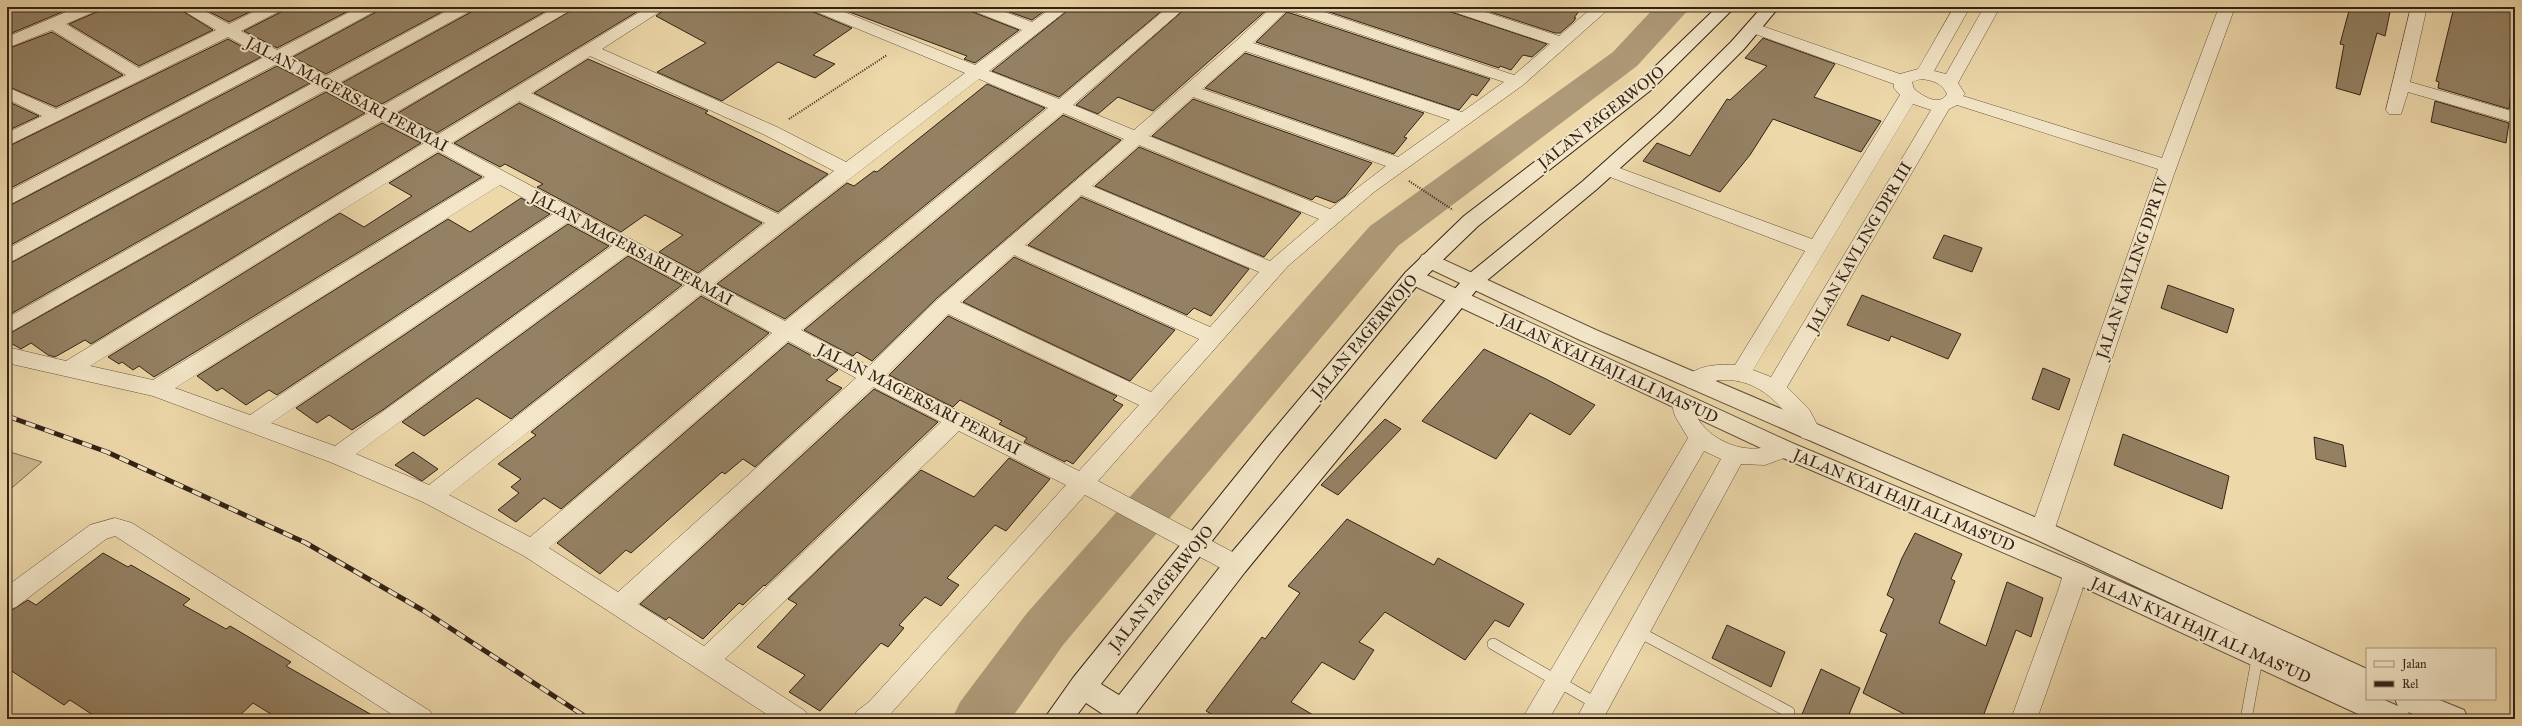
<svg xmlns="http://www.w3.org/2000/svg" width="2522" height="726" font-family="'IM FELL Great Primer',serif">
	<rect width="100%" height="100%" fill="#edd8aa"/>
	<filter id="stains"><feTurbulence type="fractalNoise" baseFrequency=".005" numOctaves="4"/><feColorMatrix values="0 0 0 0 .2 0 0 0 0 .09 0 0 0 0 .02 0 0 0 .5 -.17"/></filter>
	<radialGradient id="worn" r=".72"><stop offset=".6" stop-color="#630" stop-opacity="0"/><stop offset="1" stop-color="#630" stop-opacity=".3"/></radialGradient>
	<path fill="#cdb991" stroke="#806e54" d="M7 451 42 462 7 492Z"/>
	<g fill="none" stroke-linecap="round" stroke-linejoin="round">
		<path fill="#ae9a78" fill-rule="evenodd" d="M1655 7H1691L1637 66 1398 246 1063 645 1011 719H952L960 702 1027 613 1370 226 1613 52Z"/>
	</g>
	<path fill="#948163" stroke="#332217" d="M7 7H74L7 35Z
		M101 7H176L213 30 139 66 69 24 99 11Z
		M200 7H260L229 22Z
		M285 7H356L277 48 244 31 283 11Z
		M380 7H451L326 74 293 57 378 11Z
		M475 7H553L382 104 342 83 473 11Z
		M577 7H645L437 133 398 113Z
		M668 7H809L811 11 852 28 813 55 835 64 815 78 778 62 722 101 657 72 706 43 656 16Z
		M836 7H965L970 11 1019 30 975 63 964 59 967 56Z
		M1004 7H1050L1032 20 1001 9Z
		M1072 7 1164 9 1059 97 992 71Z
		M1187 7H1270L1153 111 1118 97 1098 114 1076 105Z
		M1314 7H1445L1448 11 1547 44 1532 57 1523 55 1511 70 1500 66 1499 68Z
		M1475 7H1582L1574 18H1576L1573 22 1560 33H1555Z
		M2350 7H2391L2385 36 2377 33 2360 95 2336 88 2344 45 2340 44Z
		M2454 7H2515V58L2509 109 2438 88 2439 82 2436 81Z
		M1287 12 1490 79 1477 96 1472 94 1459 110 1256 42Z
		M52 32 123 75 56 107 7 86V49Z
		M1763 38 1835 64 1814 97 1881 121 1861 152 1773 119 1750 155 1720 192 1643 161 1657 143 1690 156 1727 99 1730 100 1767 66 1745 58Z
		M228 39 261 57 7 190V147Z
		M1245 53 1424 113 1404 137 1407 138 1394 154 1205 88Z
		M588 59 708 111 705 113 828 174 778 212 534 93Z
		M277 66 310 83 7 247V207Z
		M987 84 1045 108 785 319 717 284 847 183 854 186 874 171 877 172Z
		M326 92 365 113 7 316V265Z
		M1193 99 1372 163 1345 196 1335 203 1316 196 1312 200 1152 136Z
		M7 101 39 116 7 131Z
		M2435 101 2509 123 2506 143 2431 122Z
		M519 103 762 223 698 273 659 252 683 235 645 215 621 232 537 187 543 184 505 164 500 167 454 143Z
		M1063 115 1121 140 937 298 872 361 857 352 853 356 804 330Z
		M382 123 421 143 91 344 85 340 55 357 48 355 31 343 21 349 7 341V335Z
		M1139 147 1301 213 1264 257 1095 186Z
		M438 153 482 177 154 377 139 366 133 370 122 362 119 364 108 357 340 213 364 227 412 196 389 183Z
		M1081 197 1249 269 1211 316 1194 308 1187 315 1028 245Z
		M521 198 550 214 277 395 269 390 246 405 222 388 217 391 197 376 448 219 470 232Z
		M568 224 609 246 384 409 352 430 329 415 317 423 296 408Z
		M1944 235 1982 248 1972 272 1933 258Z
		M628 256 682 285 511 419 477 398 424 436 402 422Z
		M1014 257 1175 330 1130 381 963 302Z
		M2168 285 2234 309 2227 333 2161 308Z
		M1862 295 1961 334 1948 359 1891 336 1889 341 1847 325Z
		M701 296 769 333 561 509 544 498 516 522 498 510 519 493 511 487 521 479 498 464 536 435 531 432Z
		M948 316 1117 396 1113 400 1123 405 1073 464 1066 460 1065 462 1024 442 1027 438 999 424 1002 421 960 400 953 407 889 375Z
		M788 343 838 370 826 380 842 388 755 467 743 459 725 474 722 472 631 553 626 550 600 574 557 543Z
		M1484 349 1546 379 1595 405 1570 435 1530 413 1496 459 1422 421Z
		M2043 368 2070 379 2059 410 2032 399Z
		M874 389 938 422 765 586 764 585 743 605 739 603 703 639 669 617 666 620 640 604Z
		M1385 419 1401 429 1338 495 1321 485Z
		M2123 434 2229 476 2222 509 2114 465Z
		M2314 437 2343 445 2346 467 2316 459Z
		M413 452 438 469 422 481 395 465Z
		M1009 458 1050 479 1006 531 995 525 947 578 959 585 941 606 925 597 899 625 904 628 888 647 881 643 820 711 789 692 805 675 757 647 797 604 788 599 921 470 974 497Z
		M1347 519 1434 565 1438 558 1524 604 1509 627 1495 620 1465 660 1385 612 1359 642 1374 650 1354 680 1322 662 1291 702 1320 719H1220L1206 711 1262 637 1265 639 1300 593 1288 586Z
		M1915 533 1962 554 1951 579 1955 581 1939 623 1986 646 2007 582 2043 598 2031 637 2016 630 1982 719H1914L1863 693 1887 634 1880 631 1894 599 1887 595 1902 558Z
		M103 553 128 567 131 565 190 599 183 605 226 629 230 626 291 662 286 666 379 719H279L253 703 236 719H99L70 700 64 705 7 668V613L28 600 36 605Z
		M1727 625 1785 652 1771 687 1712 658Z
		M1821 669 1860 688 1847 719H1800Z"/>
	<g fill="none" stroke-linecap="round" stroke-linejoin="round">
		<defs>
			<path id="service" d="M1637 631 1789 712
				M1493 644 1597 704
				M2246 719 2258 654"/>
			<path id="minor" d="M78 7H100L98 10 66 24 139 68 216 30 177 7H197L229 24 263 7H284L282 10 241 31 277 50 359 7H379L377 10 290 57 326 76 454 7H474L472 10 339 83 382 106 556 7H576L395 113 437 135 648 7H667L602 49 777 127 846 162 965 73 812 10 810 7H832L975 65 1022 30 971 10 969 7H992L1032 22 1053 7H1071L989 71 1059 99 1168 7H1186L1073 105 1134 130 1236 41 1272 7H1309L1514 75 1550 44 1448 10 1446 7H1470L1559 36 1593 7H1611L1523 85 1374 192 1288 266 1098 481 1244 558 1248 565 1244 572 1236 575 1228 572 1085 495 886 719H853L857 711 869 702 1066 485 959 431 725 659 805 711 809 719H774L524 556 423 502 330 462 153 396 7 363V347L66 361 424 143 382 121 7 334V318L368 113 326 90 7 264V249L313 83 277 64 7 206V192L264 57 228 37 7 146V133L42 116 7 99V87L56 109 126 75 52 30 7 48V37ZM1287 10 1504 82 1462 112 1253 43ZM1245 51 1450 120 1398 157 1202 89ZM590 56 765 135 834 171 778 214 531 93ZM979 79 1048 108 785 321 714 284ZM1193 97 1386 166 1330 209 1149 136ZM519 101 765 223 698 275 451 143ZM1063 113 1124 139 938 299 869 366 801 330ZM1139 145 1319 219 1270 261 1092 186ZM438 151 485 177 153 380 90 366ZM500 185 553 214 250 415 175 388ZM1081 195 1259 272 1210 327 1025 245ZM568 222 612 246 335 446 271 423ZM628 254 685 285 429 485 356 454ZM1014 255 1199 339 1151 392 960 302ZM701 294 772 333 530 537 449 495ZM948 314 1139 405 1079 471 886 375ZM788 341 856 378 618 592 549 548ZM873 387 941 422 704 646 638 604Z
				M1954 7H1970L1934 71 1946 74 1984 7H2000L1958 83 1965 94 1963 96 2162 158 2219 7H2235L2173 177 2054 531 2050 538 2042 540 2034 538 2030 531 2158 169 1957 105 1949 109 1787 387 1809 409 1821 432 1818 438 1810 440 1802 438C1786 408 1760 378 1722 380 1709 380 1701 391 1687 387L1684 381C1693 365 1718 364 1735 365L1805 251 1602 174 1599 170 1602 166H1614L1812 239 1900 95 1894 88V84L1747 31 1745 28 1747 25H1759L1900 74 1918 69ZM1921 79C1932 80 1942 83 1947 94 1939 107 1923 96 1914 89L1912 82ZM1913 104 1931 110 1771 377 1753 370Z
				M2411 7H2427L2410 82 2515 112V123L2408 92 2401 114H2389L2386 110Z
				M1682 394 1690 396C1694 404 1694 414 1700 422 1714 441 1742 453 1766 447 1776 445 1781 439 1792 443L1795 449 1792 455 1765 465 1741 464 1603 719H1576L1721 459 1704 451 1549 719H1522L1688 438 1675 416 1671 402 1674 396Z
				M115 518 132 523 430 711 434 719H399L115 536 106 539 16 607 7 610V586L90 525Z
				M2074 562 2082 565 2086 572 2082 591 2037 719H2011L2058 591 2066 565Z"/>
			<path id="tertiary" d="M1429 253 1596 330 2051 524 2367 669V699H2382L2398 706 2395 699H2437L2464 710 2468 719H2425L2408 712 2412 719H2369L2065 579 1776 455 1406 282 1403 277 1406 272 1413 270 1420 272 1792 443 2083 565 2241 636 2033 538 1580 340 1422 265 1419 260 1422 255Z"/>
			<path id="secondary" d="M1717 7H1735L1651 90 1478 226 1420 282 1281 452 1101 684 1119 695 1227 558 1465 277 1583 181 1659 113 1731 42 1762 7H1779L1744 49 1672 121 1597 189 1479 287 1245 572 1132 719H1102L1104 715 1086 703 1074 719H1044L1073 678 1265 440 1406 272 1464 216 1639 82Z"/>
		</defs>
		<use href="#service" stroke="#62503c" stroke-width="12"/>
		<use href="#minor" stroke="#62503c" stroke-width="1"/>
		<use href="#tertiary" stroke="#62503c" stroke-width="2"/>
		<use href="#secondary" stroke="#332217" stroke-width="2"/>
		<path stroke="#332217" stroke-width="2" stroke-dasharray="1 1.5" stroke-linecap="butt" d="M789 119 887 55
			M1409 181 1453 210"/>
		<use href="#service" stroke="#f3e6c8" stroke-width="11"/>
		<use href="#minor" fill="#f3e6c8" fill-rule="evenodd"/>
		<use href="#tertiary" fill="#f3e6c8" fill-rule="evenodd"/>
		<use href="#secondary" fill="#f3e6c8" fill-rule="evenodd"/>
		<defs>
			<path id="rail" d="M7 416 107 452 306 543 424 611 589 719"/>
		</defs>
		<use href="#rail" stroke="#332217" stroke-width="5"/>
		<use href="#rail" stroke="#f3e6c8" stroke-width="3.5" stroke-dasharray="10" stroke-linecap="butt"/>
	</g>
	<g text-anchor="middle" dominant-baseline="central" stroke-width="4" stroke-linejoin="round" paint-order="stroke">
		<g font-size="16" fill="#332217" stroke="#f3e6c8">
			<text transform="translate(347 94) rotate(28)">JALAN MAGERSARI PERMAI</text>
			<text transform="translate(1601 117) rotate(-38)">JALAN PAGERWOJO</text>
			<text transform="translate(1859 247) rotate(-60)">JALAN KAVLING DPR III</text>
			<text transform="translate(632 248) rotate(28)">JALAN MAGERSARI PERMAI</text>
			<text transform="translate(2132 268) rotate(-71)">JALAN KAVLING DPR IV</text>
			<text transform="translate(1364 336) rotate(-50)">JALAN PAGERWOJO</text>
			<text transform="translate(1609 368) rotate(25)">JALAN KYAI HAJI ALI MAS'UD</text>
			<text transform="translate(919 399) rotate(27)">JALAN MAGERSARI PERMAI</text>
			<text transform="translate(1904 500) rotate(23)">JALAN KYAI HAJI ALI MAS'UD</text>
			<text transform="translate(1161 588) rotate(-51)">JALAN PAGERWOJO</text>
			<text transform="translate(2201 630) rotate(24)">JALAN KYAI HAJI ALI MAS'UD</text>
		</g>
	</g>
	<rect width="2522" height="726" fill="none" stroke="#edd8aa" stroke-width="24"/>
	<rect x="8" y="8" width="2506" height="710" fill="none" stroke="#332217" stroke-width="2"/>
	<rect x="12" y="12" width="2498" height="702" fill="none" stroke="#332217"/>
	<rect x="2366" y="648" width="130" height="52" fill="#f3e6c8" stroke="#a69881"/>
	<rect x="2374" y="661" width="20" height="6" fill="#f3e6c8" stroke="#a69881"/>
	<text x="2402" y="668" font-size="12" fill="#332217">Jalan</text>
	<rect x="2374" y="681" width="20" height="6" fill="#332217" stroke="#a69881"/>
	<text x="2402" y="688" font-size="12" fill="#332217">Rel</text>
	<rect width="100%" height="100%" filter="url(#stains)"/>
	<rect width="100%" height="100%" fill="url(#worn)"/>
</svg>
